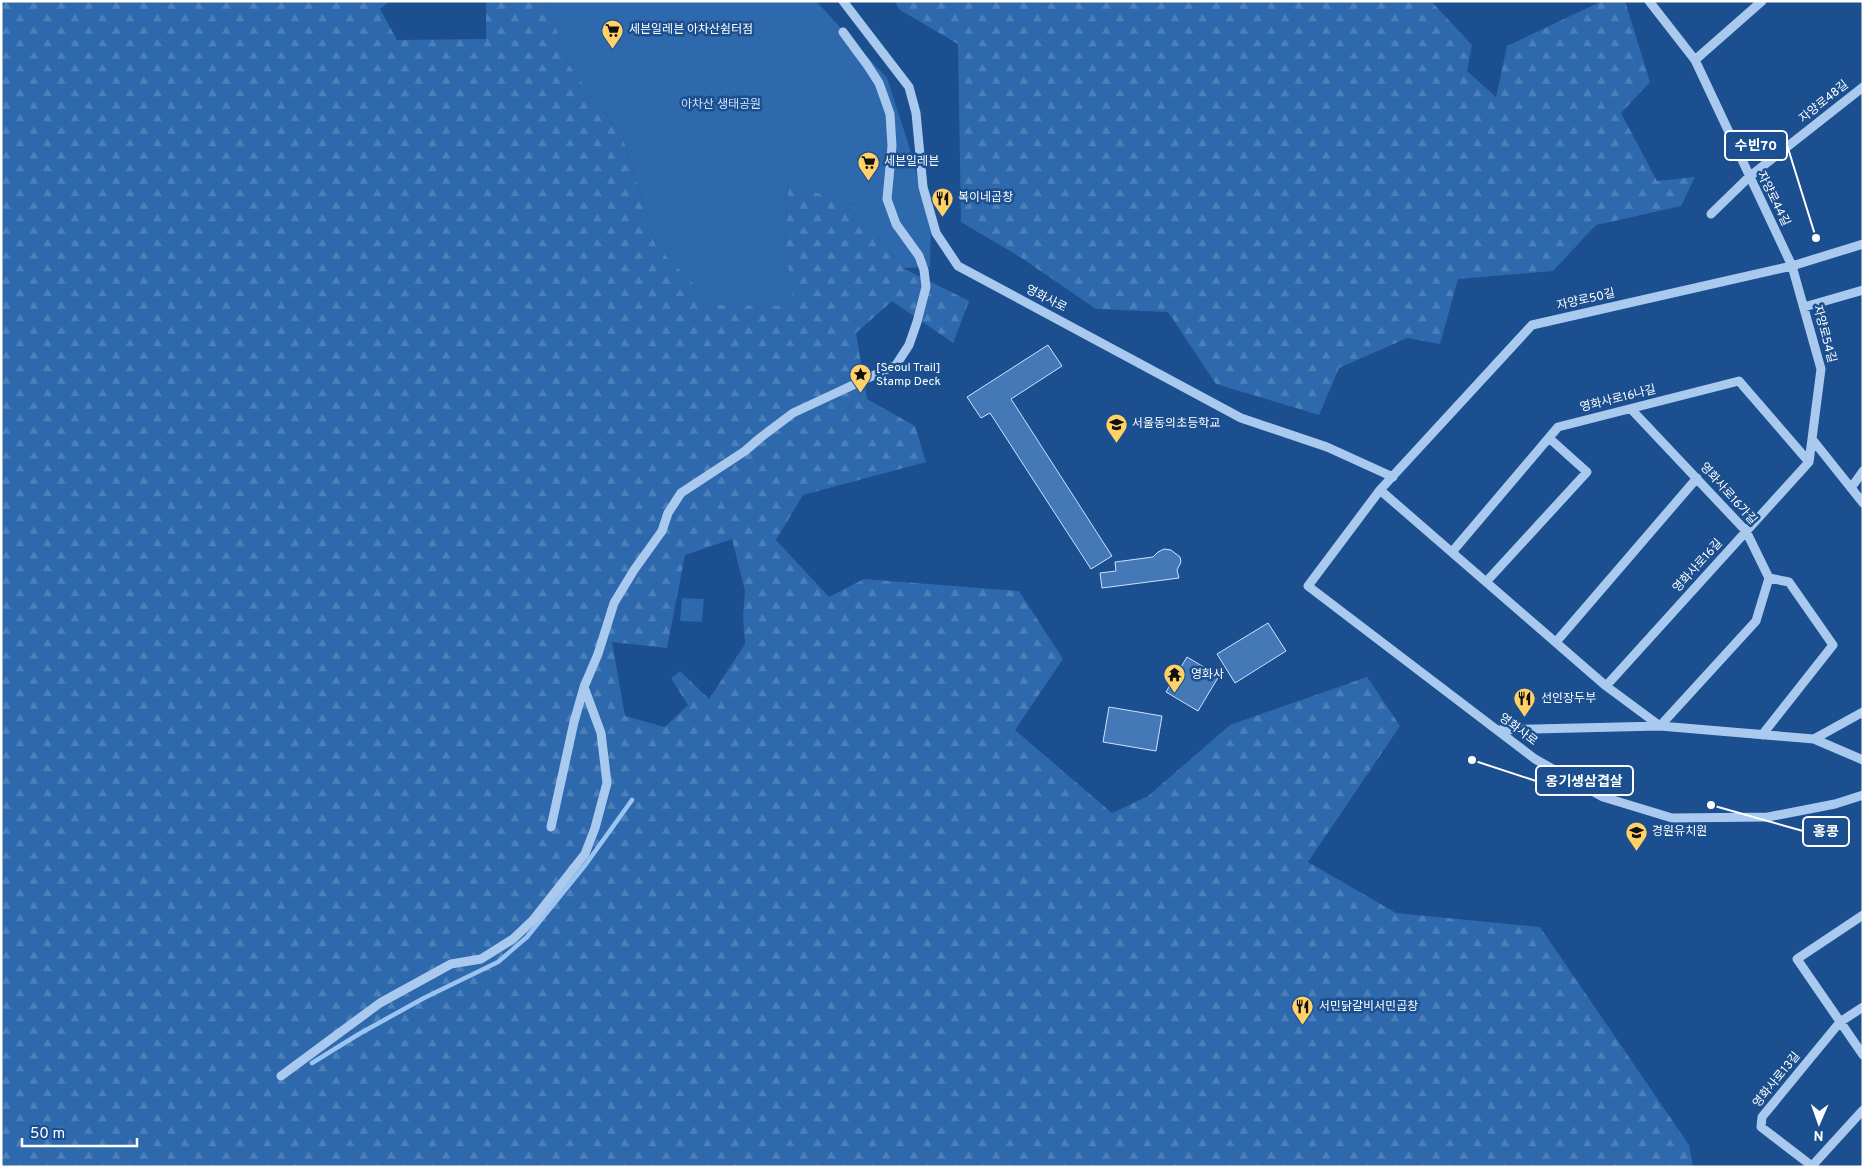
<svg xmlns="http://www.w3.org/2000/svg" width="1864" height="1168" font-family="Overpass,'Noto Sans KR',sans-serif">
	<defs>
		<pattern id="forest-firs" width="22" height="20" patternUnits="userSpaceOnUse" patternTransform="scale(1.25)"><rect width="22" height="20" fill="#2e69ad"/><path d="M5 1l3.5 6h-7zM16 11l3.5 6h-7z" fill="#4d80b9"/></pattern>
	</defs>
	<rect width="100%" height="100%" fill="#1b4f8f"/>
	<path fill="url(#forest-firs)" fill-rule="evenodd" d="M1 1H390L380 9 397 40 486 39V1H548L552 10 564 58 623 137 656 246 793 306 785 246 788 183 854 205 903 268 969 301 953 343 892 301 856 333 867 399 915 426 926 462 803 495 776 540 829 597 864 579 1019 591 1063 659 1015 730 1112 813 1148 796 1230 725 1367 677 1400 726 1308 862 1396 913 1540 927 1689 1145 1693 1167H1ZM732 539 745 591 743 616 745 644 709 699 680 671 671 678 688 705 665 727 625 716 612 642 667 648 685 555Z
		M894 1H1431L1472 45 1467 71 1496 97 1507 46 1602 1H1625L1650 82 1621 113 1657 181 1695 177 1681 206 1596 225 1553 271 1458 279 1440 344 1407 338 1339 368 1319 415 1216 384 1168 312 1096 309 1020 257 961 222 958 44 900 10Z"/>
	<path fill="#2e69ad" d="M548 1H816L887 78 910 149 931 230 930 267 903 268 854 205 788 183 785 246 794 306 714 305 656 246 623 137 564 58 552 10Z
		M682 598 704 599 702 622 680 621Z"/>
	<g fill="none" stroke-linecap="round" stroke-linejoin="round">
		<path stroke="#9cc4f0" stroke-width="4.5" d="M312 1063 359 1034 424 998 498 962 527 937 586 864 632 800"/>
	</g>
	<path fill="#4478b7" stroke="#cfe3fa" d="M1048 345 1062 366 1011 399 1112 556 1091 569 990 413 981 418 967 397Z
		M1164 549 1171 550 1180 557 1181 562 1177 570 1179 578 1102 588 1100 573 1116 571 1115 562 1153 557 1158 552Z
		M1268 623 1286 651 1235 683 1217 654Z
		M1187 657 1219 676 1198 711 1166 692Z
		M1109 707 1162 716 1156 751 1103 742Z"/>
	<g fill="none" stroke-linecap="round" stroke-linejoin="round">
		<path stroke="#a9c9ee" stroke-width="9" d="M843 1 909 87 916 113 923 187 936 233 958 266 1241 418 1327 447 1393 477
			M1649 1 1695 60 1792 266 1821 369 1809 462
			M1695 60 1762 1
			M1711 214 1749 177 1863 87
			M1863 244 1792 266 1532 325 1380 490 1308 586 1535 759 1603 797 1672 818 1768 817 1835 804 1863 795
			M1804 307 1863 290
			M1812 439 1863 503
			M1851 488 1863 471
			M1380 490 1606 686 1660 726 1756 621 1769 578 1746 531 1631 409
			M1452 552 1558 427 1739 381 1809 462
			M1486 582 1587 472 1549 438
			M1556 642 1697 478
			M1606 686 1809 462
			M1497 730 1660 726 1814 739 1863 760
			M1762 735 1833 645 1789 582 1769 578
			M1814 739 1863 712
			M551 827 574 722 584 687 598 654 614 603 634 570 662 531 668 513 681 493 745 451 760 438 793 413 896 365 909 345 917 322 926 287 924 270 919 256 896 224 887 199 892 146 890 114 879 83 868 66 843 32
			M1863 915 1797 959 1863 1055
			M1863 1007 1840 1022 1762 1117 1761 1127 1812 1166 1863 1110
			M281 1076 380 1003 451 964 481 959 513 939 533 920 585 854 595 828 607 783 601 733 584 687"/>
	</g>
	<defs>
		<symbol id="supermarket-pin" viewBox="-11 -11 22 30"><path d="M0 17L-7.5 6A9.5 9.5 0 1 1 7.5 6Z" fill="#ffd166" stroke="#1b4f8f"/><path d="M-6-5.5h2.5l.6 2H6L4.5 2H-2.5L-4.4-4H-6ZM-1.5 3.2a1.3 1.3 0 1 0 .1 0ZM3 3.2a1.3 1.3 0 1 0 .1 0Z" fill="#111"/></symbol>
		<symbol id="restaurant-pin" viewBox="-11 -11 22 30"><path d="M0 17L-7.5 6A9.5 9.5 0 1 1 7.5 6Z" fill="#ffd166" stroke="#1b4f8f"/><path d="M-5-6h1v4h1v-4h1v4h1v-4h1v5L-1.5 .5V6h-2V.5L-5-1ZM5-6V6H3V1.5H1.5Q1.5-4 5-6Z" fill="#111"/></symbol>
		<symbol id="sight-pin" viewBox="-11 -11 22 30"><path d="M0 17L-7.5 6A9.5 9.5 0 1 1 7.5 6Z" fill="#ffd166" stroke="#1b4f8f"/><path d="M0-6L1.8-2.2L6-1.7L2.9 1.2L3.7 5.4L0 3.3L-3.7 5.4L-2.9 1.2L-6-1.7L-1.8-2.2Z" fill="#111"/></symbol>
		<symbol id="school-pin" viewBox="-11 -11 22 30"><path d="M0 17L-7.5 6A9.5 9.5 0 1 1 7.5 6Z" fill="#ffd166" stroke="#1b4f8f"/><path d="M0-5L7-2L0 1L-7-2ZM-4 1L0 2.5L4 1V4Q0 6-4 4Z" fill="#111"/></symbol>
		<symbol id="temple-pin" viewBox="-11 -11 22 30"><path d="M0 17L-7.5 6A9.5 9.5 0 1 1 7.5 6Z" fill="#ffd166" stroke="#1b4f8f"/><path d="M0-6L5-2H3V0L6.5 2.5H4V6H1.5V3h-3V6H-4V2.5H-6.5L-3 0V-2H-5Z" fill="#111"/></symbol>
	</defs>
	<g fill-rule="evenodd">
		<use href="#supermarket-pin" x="600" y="18" width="25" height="34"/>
		<use href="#supermarket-pin" x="856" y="150" width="25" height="34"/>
		<use href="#restaurant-pin" x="930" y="186" width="25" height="34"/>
		<use href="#sight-pin" x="848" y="362" width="25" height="34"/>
		<use href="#school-pin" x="1104" y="412" width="25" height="34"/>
		<use href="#temple-pin" x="1162" y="662" width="25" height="34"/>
		<use href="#restaurant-pin" x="1512" y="686" width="25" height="34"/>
		<use href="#school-pin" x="1624" y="820" width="25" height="34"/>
		<use href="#restaurant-pin" x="1290" y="994" width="25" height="34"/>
	</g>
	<g text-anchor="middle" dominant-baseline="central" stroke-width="5" stroke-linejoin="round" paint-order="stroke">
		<g font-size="12" fill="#fff" stroke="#1b4f8f" text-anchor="start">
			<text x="629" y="30">세븐일레븐 아차산쉼터점</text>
			<text x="884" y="162">세븐일레븐</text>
			<text x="958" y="198">복이네곱창</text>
			<text x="876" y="368">[Seoul Trail]<tspan x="876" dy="14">Stamp Deck</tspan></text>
			<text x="1132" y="424">서울동의초등학교</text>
			<text x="1191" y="675">영화사</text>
			<text x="1541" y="699">선인장두부</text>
			<text x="1652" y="832">경원유치원</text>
			<text x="1319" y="1007">서민닭갈비서민곱창</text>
		</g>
		<g font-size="12" fill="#fff" stroke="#1b4f8f">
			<text transform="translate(1824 102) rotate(-39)">자양로48길</text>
			<text transform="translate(1773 199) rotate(64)">자양로44길</text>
			<text transform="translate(1046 299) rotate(27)">영화사로</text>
			<text transform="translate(1586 300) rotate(-13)">자양로50길</text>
			<text transform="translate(1824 334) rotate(75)">자양로54길</text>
			<text transform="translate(1618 399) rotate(-14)">영화사로16나길</text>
			<text transform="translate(1728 494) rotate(48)">영화사로16가길</text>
			<text transform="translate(1698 566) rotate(-48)">영화사로16길</text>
			<text transform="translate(1518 730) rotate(37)">영화사로</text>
			<text transform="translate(1777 1080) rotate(-51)">영화사로13길</text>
		</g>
		<g font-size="12" fill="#cfe3fa" stroke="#1b4f8f">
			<text x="721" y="105">아차산 생태공원</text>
		</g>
	</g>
	<path fill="none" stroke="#fff" stroke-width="2" d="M1816 238L1787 145M1472 760L1536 781M1711 805L1803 831"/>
	<g fill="#fff" stroke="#1b4f8f" stroke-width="2">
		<circle cx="1816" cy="238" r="5"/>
		<circle cx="1472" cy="760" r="5"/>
		<circle cx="1711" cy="805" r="5"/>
	</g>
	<g fill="#1b4f8f" stroke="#fff" stroke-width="2">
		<rect x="1725" y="131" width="62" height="29" rx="5"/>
		<rect x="1536" y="766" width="97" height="29" rx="5"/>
		<rect x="1803" y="817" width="46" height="29" rx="5"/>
	</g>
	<g font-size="14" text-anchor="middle" font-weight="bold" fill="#fff">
		<text x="1756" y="150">수빈70</text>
		<text x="1584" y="786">옹기생삼겹살</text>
		<text x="1826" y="836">홍콩</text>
	</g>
	<rect width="1864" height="1168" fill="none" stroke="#ffffff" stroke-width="5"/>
	<g transform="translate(1819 1123) rotate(182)" stroke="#1b4f8f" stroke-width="4" paint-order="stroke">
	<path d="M0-4L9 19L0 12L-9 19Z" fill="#ffffff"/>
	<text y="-8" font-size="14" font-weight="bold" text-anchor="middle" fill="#ffffff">N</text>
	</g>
	<path d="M22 1138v8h115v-8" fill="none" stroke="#ffffff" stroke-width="2.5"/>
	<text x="30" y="1138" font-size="15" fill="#ffffff" stroke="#1b4f8f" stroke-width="4" paint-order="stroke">50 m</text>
</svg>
